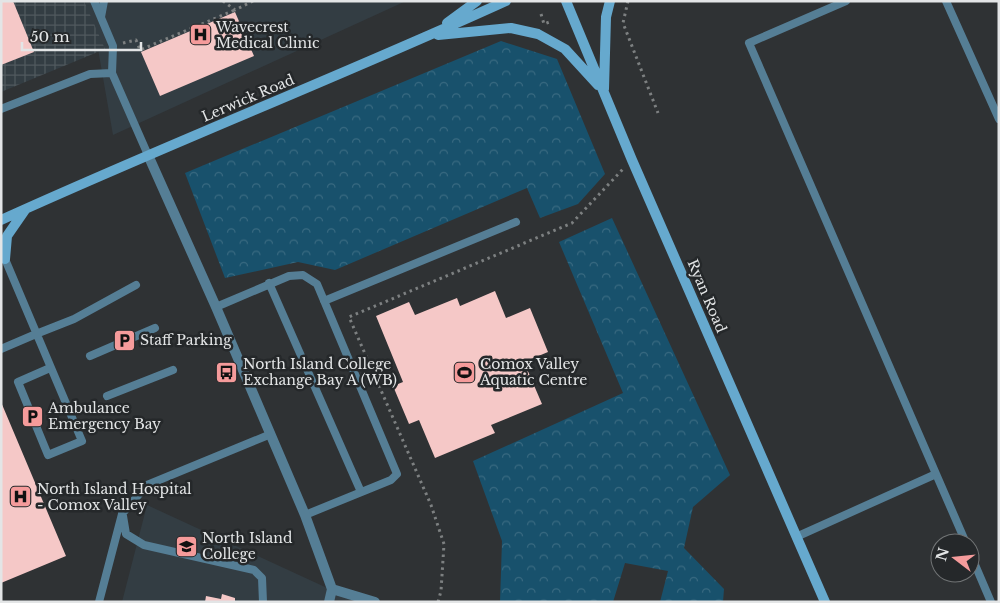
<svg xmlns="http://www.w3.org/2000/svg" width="1000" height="603" font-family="'Libre Baskerville',serif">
	<defs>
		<pattern id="industrial-grid" width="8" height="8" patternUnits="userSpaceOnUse" patternTransform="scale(1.25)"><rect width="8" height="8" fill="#333d43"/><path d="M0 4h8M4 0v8" fill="none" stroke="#50595e"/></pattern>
		<pattern id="forest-crowns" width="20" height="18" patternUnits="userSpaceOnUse" patternTransform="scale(1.25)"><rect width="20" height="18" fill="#18516c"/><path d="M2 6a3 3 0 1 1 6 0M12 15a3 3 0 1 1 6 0" fill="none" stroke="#396a81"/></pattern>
	</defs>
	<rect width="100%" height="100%" fill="#2f3234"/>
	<path fill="#333d43" d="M78 1H406L113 135 98 49Z
		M147 505 325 587 365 602H122Z"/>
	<path fill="url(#industrial-grid)" d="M1 1H84L105 49 1 92Z"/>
	<path fill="url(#forest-crowns)" d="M501 41 557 59 605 174 578 204 540 218 527 188 335 270 298 262 225 278 185 173Z
		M612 218 730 475 693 507 684 548 724 589 723 602H660L668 571 625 563 613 602H500L502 541 473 461 623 393 559 242Z"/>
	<path fill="#f5c8c7" d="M1 1H13L34 52 1 65Z
		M235 12 254 56 160 96 141 52Z
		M495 291 506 318 530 308 548 352 524 362 542 404 491 425 495 433 435 458 419 420 409 424 393 386 403 382 376 316 409 302 415 315 457 298 460 306Z
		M1 402 66 556 1 583Z
		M222 594 235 598V602H205L206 596 221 599Z"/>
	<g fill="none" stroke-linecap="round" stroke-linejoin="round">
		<path stroke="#7d8081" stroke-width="3" stroke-dasharray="2.5 4" stroke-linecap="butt" d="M223 1 235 10 253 1
			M628 1 623 23 658 113
			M541 14 544 24 552 21
			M123 43 136 40 140 50 235 10
			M438 602 441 591 444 544 431 505 349 317 572 223 623 169"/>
		<path stroke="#557e95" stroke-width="8" d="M94 1 113 46 112 73 148 155
			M846 1 749 43 966 543
			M946 1 999 119
			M101 17 104 1
			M1 109 90 74 112 73
			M5 259 82 441 48 455 18 382 50 368
			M269 283 361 492
			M324 301 516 222
			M216 307 289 276 303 275 317 284 397 474 391 480 305 515
			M1 349 36 334 74 319 136 285
			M90 356 155 328
			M107 396 173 370
			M123 516 126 534 144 545 254 570 262 578 263 602
			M796 537 936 474
			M970 553 991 602
			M99 602 122 514 147 485 271 434"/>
		<path stroke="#557e95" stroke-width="10" d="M148 155 216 307 305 515 332 589
			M332 589 375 602
			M329 602 332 589"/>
		<path stroke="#66a9ce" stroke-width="10" d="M566 1 632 160 825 602
			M447 23 477 1
			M438 35 511 28 538 34 565 49 598 85
			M604 89 606 17 610 1
			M1 220C168 144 339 77 506 1
			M5 259 7 236 25 210"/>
	</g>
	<defs>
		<symbol id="hospital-square" viewBox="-11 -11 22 22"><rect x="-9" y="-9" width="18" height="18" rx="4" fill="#f59b9b" stroke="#25282a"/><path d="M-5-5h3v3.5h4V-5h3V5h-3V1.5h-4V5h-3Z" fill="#111"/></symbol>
		<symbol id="parking-square" viewBox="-11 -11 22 22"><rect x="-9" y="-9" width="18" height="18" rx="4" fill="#f59b9b" stroke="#25282a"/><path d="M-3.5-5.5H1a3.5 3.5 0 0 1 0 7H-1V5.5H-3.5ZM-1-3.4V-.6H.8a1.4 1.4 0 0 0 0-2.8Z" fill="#111"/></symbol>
		<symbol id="bus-square" viewBox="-11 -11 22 22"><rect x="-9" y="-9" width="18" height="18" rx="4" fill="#f59b9b" stroke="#25282a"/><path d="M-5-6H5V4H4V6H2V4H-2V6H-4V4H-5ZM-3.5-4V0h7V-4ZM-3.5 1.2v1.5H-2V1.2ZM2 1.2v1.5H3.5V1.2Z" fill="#111"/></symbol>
		<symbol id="stadium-square" viewBox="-11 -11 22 22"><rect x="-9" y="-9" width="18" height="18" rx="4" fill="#f59b9b" stroke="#25282a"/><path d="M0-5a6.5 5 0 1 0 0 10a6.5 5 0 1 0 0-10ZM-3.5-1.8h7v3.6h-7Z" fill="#111"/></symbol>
		<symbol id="university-square" viewBox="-11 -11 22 22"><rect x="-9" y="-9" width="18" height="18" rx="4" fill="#f59b9b" stroke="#25282a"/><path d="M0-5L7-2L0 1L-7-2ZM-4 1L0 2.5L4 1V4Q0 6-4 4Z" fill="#111"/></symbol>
	</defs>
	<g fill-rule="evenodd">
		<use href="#hospital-square" x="188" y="22" width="25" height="25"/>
		<use href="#parking-square" x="112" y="328" width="25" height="25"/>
		<use href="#bus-square" x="214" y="360" width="25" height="25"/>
		<use href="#stadium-square" x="452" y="360" width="25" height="25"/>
		<use href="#parking-square" x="20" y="404" width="25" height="25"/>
		<use href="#hospital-square" x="8" y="484" width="25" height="25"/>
		<use href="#university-square" x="174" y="534" width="25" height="25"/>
	</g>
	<g text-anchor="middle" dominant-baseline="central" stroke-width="5" stroke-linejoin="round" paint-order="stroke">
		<g font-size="14" fill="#e3e5e6" stroke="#25282a" text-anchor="start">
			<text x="216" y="27">Wavecrest<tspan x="216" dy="16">Medical Clinic</tspan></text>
			<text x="140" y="340">Staff Parking</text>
			<text x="243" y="364">North Island College<tspan x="243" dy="16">Exchange Bay A (WB)</tspan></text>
			<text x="480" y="364">Comox Valley<tspan x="480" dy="16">Aquatic Centre</tspan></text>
			<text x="48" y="408">Ambulance<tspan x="48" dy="16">Emergency Bay</tspan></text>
			<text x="37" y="489">North Island Hospital<tspan x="37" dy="16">- Comox Valley</tspan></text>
			<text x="202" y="538">North Island<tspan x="202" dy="16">College</tspan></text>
		</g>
		<g font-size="14" fill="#e3e5e6" stroke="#25282a">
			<text transform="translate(248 98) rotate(-23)">Lerwick Road</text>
			<text transform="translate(707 296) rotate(67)">Ryan Road</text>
		</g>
	</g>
	<rect width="1000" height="603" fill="none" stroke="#e3e5e6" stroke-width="5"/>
	<g transform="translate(955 558) rotate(286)"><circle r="24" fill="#25282a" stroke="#717475"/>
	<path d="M0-4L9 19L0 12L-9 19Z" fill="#f59b9b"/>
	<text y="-8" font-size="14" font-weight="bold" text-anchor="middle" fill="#e3e5e6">N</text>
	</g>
	<path d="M22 42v8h119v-8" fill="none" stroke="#e3e5e6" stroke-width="2.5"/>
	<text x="30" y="42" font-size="15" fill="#e3e5e6" stroke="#25282a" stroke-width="4" paint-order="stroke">50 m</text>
</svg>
